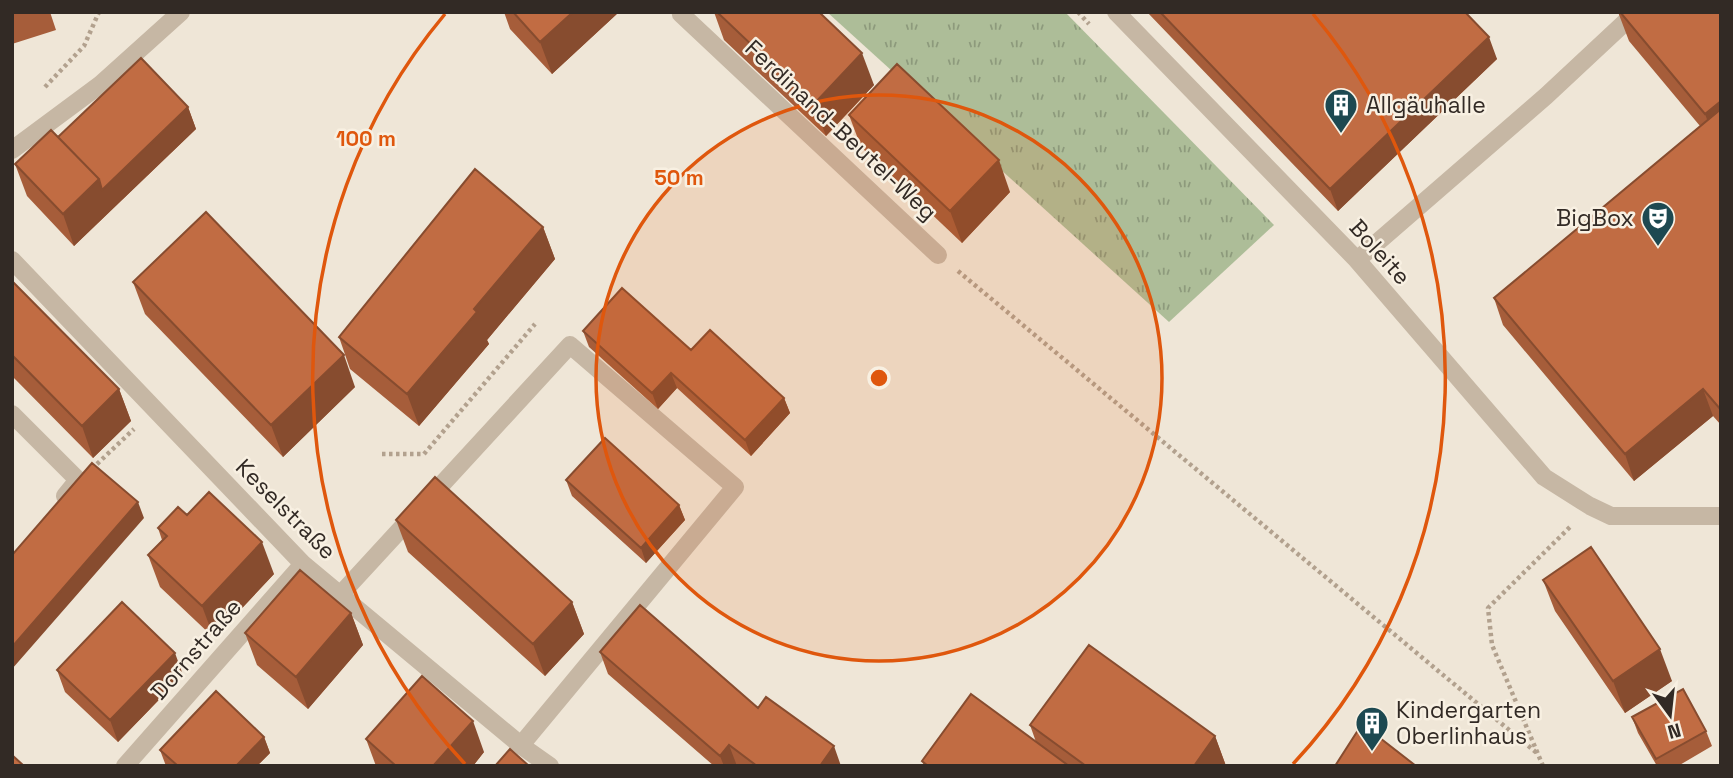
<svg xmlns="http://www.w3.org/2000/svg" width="1733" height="778" font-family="'Space Grotesk',sans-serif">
	<defs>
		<pattern id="grass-tufts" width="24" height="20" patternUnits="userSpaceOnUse" patternTransform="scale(1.75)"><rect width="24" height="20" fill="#adbd98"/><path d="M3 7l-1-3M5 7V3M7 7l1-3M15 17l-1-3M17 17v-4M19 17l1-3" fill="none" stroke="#8d9a7c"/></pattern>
	</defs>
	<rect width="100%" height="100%" fill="#efe6d7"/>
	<path fill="url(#grass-tufts)" d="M827 12H1065L1274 225 1169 322Z"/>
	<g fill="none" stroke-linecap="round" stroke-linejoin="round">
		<path stroke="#b2a18e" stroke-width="4.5" stroke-dasharray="3.5 3.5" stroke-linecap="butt" d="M1078 12 1089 24
			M45 87 84 46 99 12
			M958 271 1538 754
			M382 454H424L535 324
			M97 464 134 429
			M1543 766 1492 645 1488 608 1570 527"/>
		<path stroke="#c6b7a4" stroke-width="18" d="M682 12 681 14 938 255
			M1116 12 1357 260 1544 477 1590 506 1611 516H1721
			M12 150 101 84 181 12
			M12 260 303 564 523 747 550 766
			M1357 260 1546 96 1636 12
			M12 414 78 480 65 496
			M340 595 570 345 735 487 521 745
			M125 766 303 564"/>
	</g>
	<path fill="#a65d3a" d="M12 12H50L56 30 12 44Z
		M504 12H619L552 74 510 29Z
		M714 12H819L874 85 826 136 724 40Z
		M1147 12H1465L1497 59 1338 211Z
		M1618 12H1721V425L1713 416 1634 481 1503 325 1494 298 1700 126 1629 41Z
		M188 107 196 129 74 246 27 196 15 164 58 137Z
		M849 115 1010 192 962 243 861 147Z
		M543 227 555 259 487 340 489 344 419 426 350 369 339 337Z
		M12 281 119 389 131 421 93 458 12 376Z
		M133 282 355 387 283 457 145 314Z
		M583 331 691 350 784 398 790 413 751 456 677 388 658 409 589 347Z
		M566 480 679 505 685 520 646 563 572 496Z
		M187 515 274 574 214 638 160 587 148 555 162 540 158 528Z
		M396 520 572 602 584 634 545 676 408 552Z
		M1543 580 1672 681 1625 713 1555 611Z
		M351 613 363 645 308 709 257 665 245 633Z
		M600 652 758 708 841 766H714L608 674Z
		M57 670 183 675 118 742 65 692Z
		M1632 717 1706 731 1712 746 1678 766H1657L1638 733Z
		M1030 725 1215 736 1226 766H924L922 761 1036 742Z
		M264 737 270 753 257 766H166L160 750Z
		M366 739 484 752 473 766H376Z"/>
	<path fill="#874c2f" d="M573 12H619L552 74 540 42Z
		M1489 37 1497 59 1338 211 1330 189Z
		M862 53 874 85 826 136 814 104Z
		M1721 101V143L1717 146 1705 114Z
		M188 107 196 129 74 246 63 214 99 179Z
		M999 160 1010 192 962 243 950 211Z
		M543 227 555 259 487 340 489 344 419 426 407 394 474 309Z
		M344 355 355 387 283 457 271 425Z
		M671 373 677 388 658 409 652 393Z
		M119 389 131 421 93 458 82 426Z
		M1703 389 1713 416 1634 481 1625 454Z
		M784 398 790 413 751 456 745 440Z
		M138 502 144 518 12 669V647Z
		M679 505 685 520 646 563 641 548Z
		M262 542 274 574 214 638 202 606Z
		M572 602 584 634 545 676 533 644Z
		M351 613 363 645 308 709 296 677Z
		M1660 649 1672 681 1625 713 1613 681Z
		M175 653 183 675 118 742 110 720Z
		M473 721 484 752 473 766H433Z
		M1215 736 1226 766H1194Z
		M264 737 270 753 257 766H236Z
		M729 745 737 766H724L720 756Z
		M834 746 841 766H820Z"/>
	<path fill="#c16c43" stroke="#874c2f" stroke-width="2" d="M513 12H573L540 42Z
		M717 12H819L862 53 814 104Z
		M1160 12H1465L1489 37 1330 189Z
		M1620 12H1721V101L1705 114Z
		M141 58 188 107 102 190 99 179 58 137Z
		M897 64 999 160 950 211 849 115Z
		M1721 109V410L1703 389 1625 454 1494 298Z
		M51 130 99 179 63 214 15 164Z
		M475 169 543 227 474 309 477 312 407 394 339 337Z
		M206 212 344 355 271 425 133 282Z
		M12 281 119 389 82 426 12 355Z
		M622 288 691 350 710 330 784 398 745 440 671 373 652 393 583 331Z
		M605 438 679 505 641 548 566 480Z
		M92 463 138 502 12 647V555Z
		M435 477 572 602 533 644 396 520Z
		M209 492 262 542 202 606 148 555 167 536 158 528 178 507 187 515Z
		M1591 547 1660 649 1613 681 1543 580Z
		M300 570 351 613 296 677 245 633Z
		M122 602 175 653 110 720 57 670Z
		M640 605 758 708 766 697 834 746 820 766H757L729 745 720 756 600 652Z
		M1089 645 1215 736 1194 766H1086L1030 725Z
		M422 676 473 721 433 766H396L366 739Z
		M1683 689 1706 731 1656 759 1632 717Z
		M216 691 264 737 236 766H178L160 750Z
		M971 694 1069 766H928L922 761Z
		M1362 724 1416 766H1335Z
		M510 749 529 766H495Z
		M12 755 24 766H12Z"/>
	<circle cx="879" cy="378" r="283" fill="#df570d" fill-opacity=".12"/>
	<g fill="none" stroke="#df570d" stroke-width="3.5">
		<circle cx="879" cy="378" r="283"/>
		<path d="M465 764A566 566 0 0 1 445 14M1313 14A566 566 0 0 1 1293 764"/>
	</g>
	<defs>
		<symbol id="building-pin" viewBox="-11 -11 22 30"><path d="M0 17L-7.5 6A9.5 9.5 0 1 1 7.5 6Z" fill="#1d4951" stroke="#f8f0e2"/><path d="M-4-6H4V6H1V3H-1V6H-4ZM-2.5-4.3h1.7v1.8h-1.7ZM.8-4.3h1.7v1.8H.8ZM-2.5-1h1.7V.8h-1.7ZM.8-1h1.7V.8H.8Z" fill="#fff"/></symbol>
		<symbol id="theatre-pin" viewBox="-11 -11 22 30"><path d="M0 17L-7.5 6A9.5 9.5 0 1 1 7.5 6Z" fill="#1d4951" stroke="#f8f0e2"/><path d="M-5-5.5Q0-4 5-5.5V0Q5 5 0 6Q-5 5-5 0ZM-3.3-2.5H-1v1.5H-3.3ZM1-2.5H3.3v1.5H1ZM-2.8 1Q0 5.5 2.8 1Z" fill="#fff"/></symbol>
	</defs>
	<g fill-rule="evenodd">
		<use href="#building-pin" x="1322" y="86" width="38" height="52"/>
		<use href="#theatre-pin" x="1639" y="199" width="38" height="52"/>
		<use href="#building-pin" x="1353" y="704" width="38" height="52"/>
	</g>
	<g text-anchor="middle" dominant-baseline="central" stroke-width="5" stroke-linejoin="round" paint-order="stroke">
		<g font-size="23" fill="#322a25" stroke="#f8f0e2" text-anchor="start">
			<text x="1366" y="105">Allgäuhalle</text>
			<text x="1634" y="218" text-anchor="end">BigBox</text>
			<text x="1396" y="710">Kindergarten<tspan x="1396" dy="26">Oberlinhaus</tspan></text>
		</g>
		<g font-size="23" fill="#322a25" stroke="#f8f0e2">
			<text transform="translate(841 130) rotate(43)">Ferdinand-Beutel-Weg</text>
			<text transform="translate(1380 252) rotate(48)">Boleite</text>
			<text transform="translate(286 509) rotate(45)">Keselstraße</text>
			<text transform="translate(196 649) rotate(-49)">Dornstraße</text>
		</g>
	</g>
	<circle cx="879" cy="378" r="10" fill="#df570d" stroke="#f8f0e2" stroke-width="3.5"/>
	<g font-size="21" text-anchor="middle" font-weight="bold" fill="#df570d" stroke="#f8f0e2" stroke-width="5" stroke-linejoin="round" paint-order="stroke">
		<text x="366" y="146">100 m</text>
		<text x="679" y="185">50 m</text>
	</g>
	<rect width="1733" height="778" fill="none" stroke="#322a25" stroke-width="28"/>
	<g transform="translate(1670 715) rotate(165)" stroke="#f8f0e2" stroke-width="5" paint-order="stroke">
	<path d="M0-5L12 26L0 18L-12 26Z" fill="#322a25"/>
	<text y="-10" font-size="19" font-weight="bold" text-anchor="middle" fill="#322a25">N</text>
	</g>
</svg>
